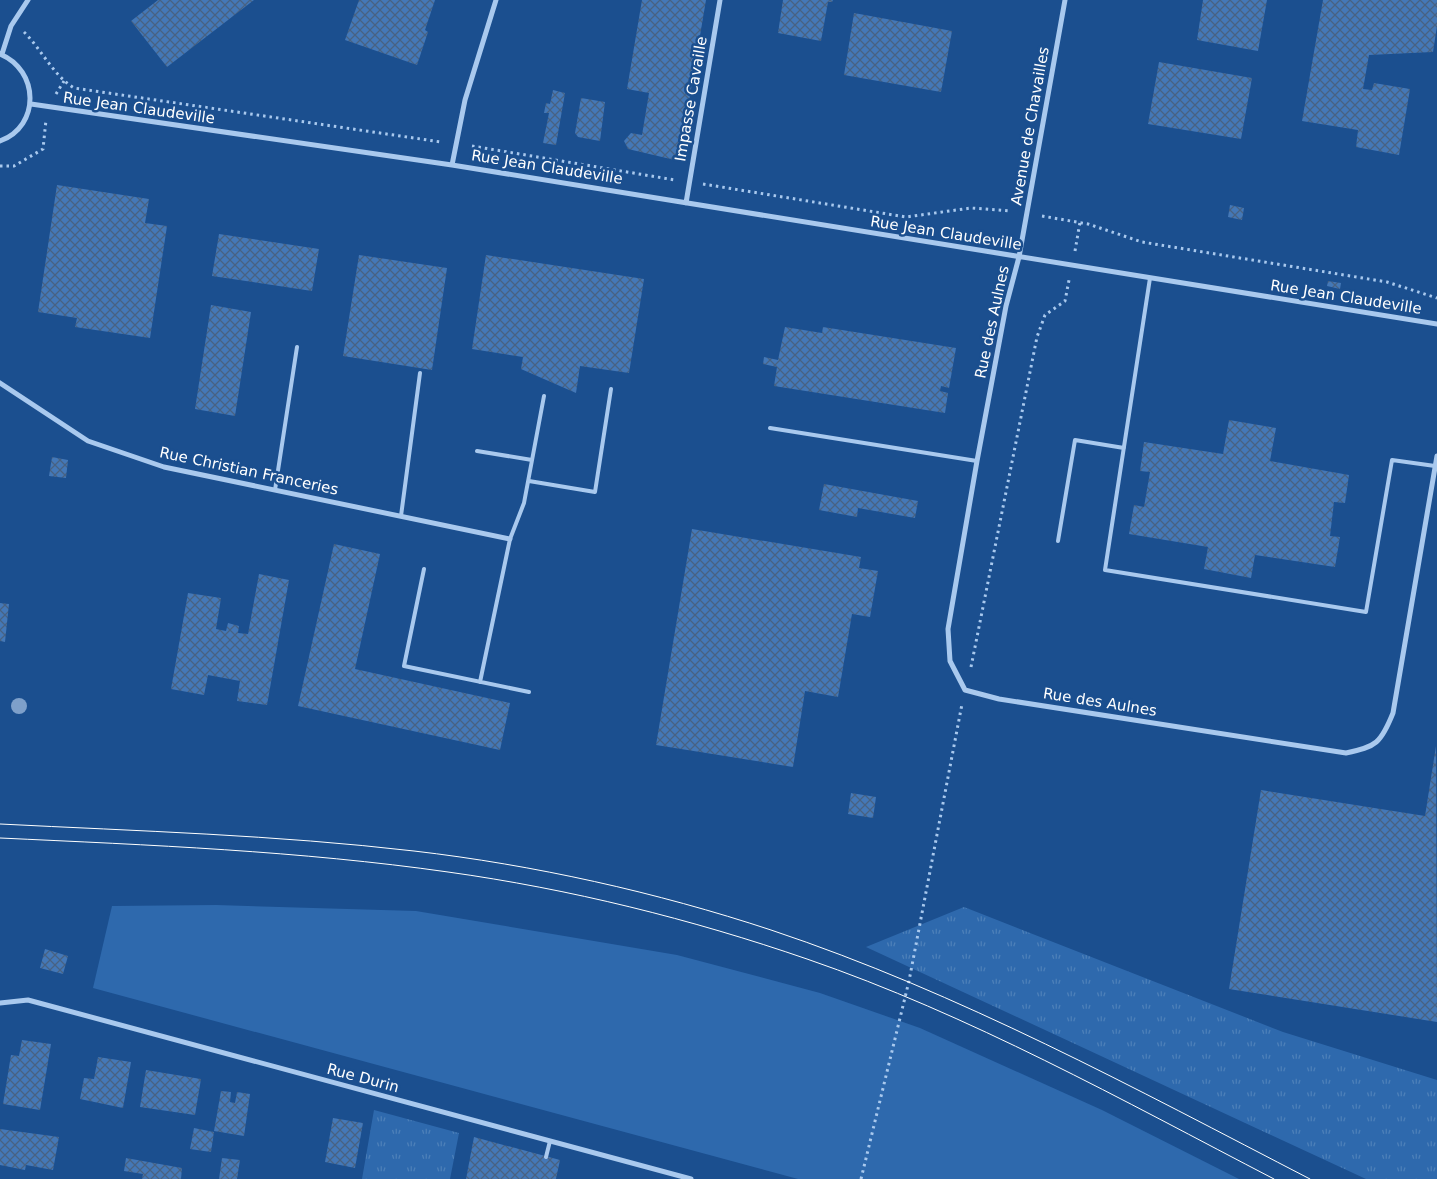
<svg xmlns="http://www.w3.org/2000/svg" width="1437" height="1179" font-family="'DejaVu Sans',sans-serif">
	<defs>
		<pattern id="grass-tufts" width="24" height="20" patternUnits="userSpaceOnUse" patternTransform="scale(1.25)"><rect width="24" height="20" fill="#2e69ad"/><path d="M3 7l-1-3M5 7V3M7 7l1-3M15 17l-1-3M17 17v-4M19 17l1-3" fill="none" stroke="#4d80b9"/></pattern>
		<pattern id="building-cross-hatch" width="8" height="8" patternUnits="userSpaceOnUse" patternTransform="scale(1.25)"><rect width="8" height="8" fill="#4478b7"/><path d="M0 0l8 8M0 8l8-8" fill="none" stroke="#486282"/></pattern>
	</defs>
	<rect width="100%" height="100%" fill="#1b4f8f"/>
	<path fill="url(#grass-tufts)" d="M964 907 1283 1032 1437 1080V1179H1366L866 947Z
		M374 1110 459 1133 450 1179H362Z"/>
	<path fill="#2e69ad" d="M216 905 416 911 677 955 820 993 920 1028 1102 1110 1239 1179H798L93 988 112 906Z"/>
	<path fill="url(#building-cross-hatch)" d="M158 0H254L167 67 131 21Z
		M359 0H435L425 30 428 32 417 65 345 40Z
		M642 0H706L679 161 628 149 624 141 631 133 642 135 649 93 627 89Z
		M783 0H833L832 2H828L821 41 778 33Z
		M1203 0H1267L1258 51 1197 40Z
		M1323 0H1437V26L1433 52 1369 55 1363 89 1372 90 1374 83 1410 89 1399 155 1356 147 1358 130 1302 121Z
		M854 13 952 31 941 92 844 75Z
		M1159 62 1252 78 1241 139 1148 124Z
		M553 90 565 93 556 145 543 143 549 113H544L546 103 550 104Z
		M581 98 605 102 600 141 578 137 575 133Z
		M57 185 149 199 145 223 167 226 150 338 75 327 77 318 38 312Z
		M1230 205 1244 208 1242 220 1228 217Z
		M219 234 319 249 312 291 212 276Z
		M359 255 447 268 432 370 343 356Z
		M486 255 644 279 629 373 580 366 576 393 521 369 523 357 472 349Z
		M1328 281 1341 283 1340 289 1327 286Z
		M211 305 251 312 235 416 195 409Z
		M785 327 822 333 823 327 956 348 949 388 941 386 940 391 948 393 945 413 774 386 777 367 763 364 764 357 778 360Z
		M1229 420 1276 428 1270 461 1349 475 1345 503 1334 502 1330 536 1340 537 1335 567 1255 555 1251 578 1204 569 1208 547 1129 534 1134 505 1144 507 1150 472 1140 471 1144 442 1223 454Z
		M52 457 68 460 66 478 49 476Z
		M824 484 918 501 915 518 858 508 857 517 819 510Z
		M692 529 861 557 859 568 878 571 870 617 852 614 838 697 805 691 793 767 656 745Z
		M334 544 380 554 355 669 510 703 500 750 298 706Z
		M259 574 289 580 267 705 237 701 240 681 208 675 204 695 171 689 188 593 221 598 216 629 226 631 228 623 239 626 238 633 248 634Z
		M0 603 9 604 5 642 0 641Z
		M1436 746 1437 1022 1229 989 1261 790 1425 816Z
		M851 793 876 797 873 818 848 814Z
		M45 949 68 956 63 974 40 968Z
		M22 1040 51 1044 40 1110 3 1104 11 1055 19 1056Z
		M98 1057 131 1062 123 1108 80 1099 84 1078 94 1079Z
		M146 1070 201 1079 195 1115 140 1107Z
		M221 1091 231 1092 230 1102 235 1103 237 1092 250 1094 244 1136 214 1131Z
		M333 1118 363 1123 355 1168 325 1162Z
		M194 1128 214 1132 211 1152 190 1149Z
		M0 1129 59 1137 53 1170 26 1165 25 1170 0 1165Z
		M474 1137 560 1160 556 1179H466Z
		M126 1158 182 1168 181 1179H142L143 1174 124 1171Z
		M222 1158 240 1160 237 1179H219Z"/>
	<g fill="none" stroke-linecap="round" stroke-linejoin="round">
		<path stroke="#a9c9ee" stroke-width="3" stroke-dasharray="2.5 4" stroke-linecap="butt" d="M24 32C42 50 53 75 74 88L441 142
			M56 94 64 81
			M472 146 675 180
			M0 166H14L43 149 46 120
			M703 184 906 217 971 208 1011 211
			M1042 216 1088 224 1142 242 1387 282 1437 298
			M1075 251 1080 222
			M971 667 1037 337 1045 315 1065 301 1069 280
			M861 1179 909 981 962 704"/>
		<path stroke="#a9c9ee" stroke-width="4" d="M1150 278 1105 570 1366 612 1392 460 1435 466
			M770 428 977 461
			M477 451 532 460
			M529 481 595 492 611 389
			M275 490 297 347
			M401 516 420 373
			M1058 541 1075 440 1124 448
			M424 569 404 666 529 692
			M480 682 510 539 524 503 544 396
			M546 1157 550 1141"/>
		<path stroke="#a9c9ee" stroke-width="5" d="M1065 0 1019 257 1006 306 977 461 948 629 950 661 965 690 999 699 1346 753C1376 747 1381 743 1393 713L1437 456
			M0 54C39 70 41 126 0 141
			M2 54 11 26 28 0
			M31 104 452 165 1437 324
			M452 165 465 100 496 0
			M686 203 720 0
			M0 383 88 441 164 467 510 539
			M0 1003 28 1000 691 1179"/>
		<path stroke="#fff" stroke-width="1" d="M0 824C138 831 276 835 414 851 534 865 656 892 771 930 960 993 1134 1088 1310 1179
			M0 838C150 845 300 851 448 872 570 889 691 919 807 959 970 1015 1122 1100 1274 1179"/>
	</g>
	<circle fill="#7ea0ca" cx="19" cy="706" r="8"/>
	<g text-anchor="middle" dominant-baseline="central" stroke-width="5" stroke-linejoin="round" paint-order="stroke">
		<g font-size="15" fill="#fff" stroke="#1b4f8f">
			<text transform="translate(691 99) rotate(-80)">Impasse Cavaille</text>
			<text transform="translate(139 108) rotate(8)">Rue Jean Claudeville</text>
			<text transform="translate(1030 126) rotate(-80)">Avenue de Chavailles</text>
			<text transform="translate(547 167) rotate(9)">Rue Jean Claudeville</text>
			<text transform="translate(946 233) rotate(9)">Rue Jean Claudeville</text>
			<text transform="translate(1346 297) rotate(9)">Rue Jean Claudeville</text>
			<text transform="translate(992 322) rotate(-78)">Rue des Aulnes</text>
			<text transform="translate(249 471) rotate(12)">Rue Christian Franceries</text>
			<text transform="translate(1100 702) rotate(9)">Rue des Aulnes</text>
			<text transform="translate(363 1078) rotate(15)">Rue Durin</text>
		</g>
	</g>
</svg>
